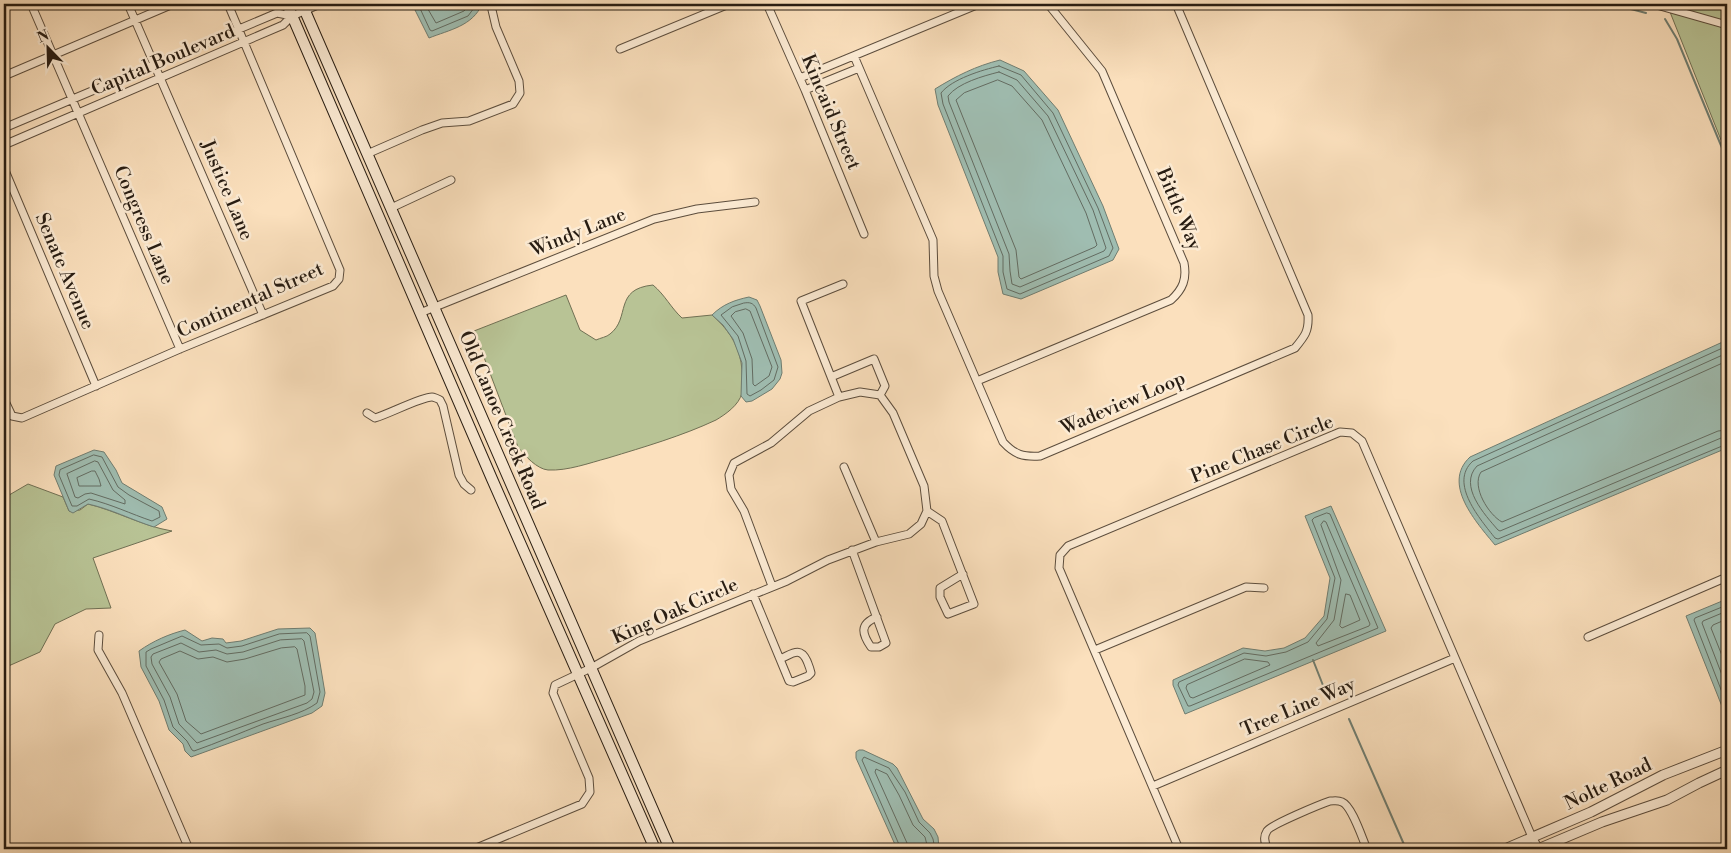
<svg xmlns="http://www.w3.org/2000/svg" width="1731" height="853" font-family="'Libre Bodoni',serif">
	<rect width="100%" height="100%" fill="#fbe0bd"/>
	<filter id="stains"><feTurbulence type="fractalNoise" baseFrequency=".004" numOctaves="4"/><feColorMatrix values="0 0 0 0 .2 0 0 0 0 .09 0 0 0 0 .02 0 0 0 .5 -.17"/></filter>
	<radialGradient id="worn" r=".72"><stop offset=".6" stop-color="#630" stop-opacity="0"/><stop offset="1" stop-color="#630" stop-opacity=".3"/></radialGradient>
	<path fill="#b8c395" stroke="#707054" d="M1659 4H1720L1727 6V155L1668 7Z
		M653 285C665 295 671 308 682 318L712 315C727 328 737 342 741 362 743 371 741 383 742 393 739 405 726 414 716 420 682 436 644 447 608 458 589 463 568 471 548 470 537 469 525 456 518 447L474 331 566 295 580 330 596 340C600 338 607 337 610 334 631 318 613 289 653 285Z
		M28 484 63 497 69 511 80 510 88 504C117 511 142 526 172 531L93 558 111 608 86 609 55 624 40 652 4 668V498Z"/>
	<path fill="#9fbdb1" stroke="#6f7d71" d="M412 4H482C473 26 449 30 429 38Z
		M1000 60 1024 71 1058 110 1103 206 1119 249 1113 260 1021 299 1003 294 998 272V257L938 105 935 89C956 76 976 66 1000 60Z
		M749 297 757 300 760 306 781 360 782 373 780 379 772 389 752 401 746 402 741 396 742 363 733 339 723 325 712 315C723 304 735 300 749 297Z
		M1727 340V448L1495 545C1477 523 1441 484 1470 457Z
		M94 450 104 452 116 470 122 483 162 507 167 519 154 527C132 520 111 509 88 504L73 513 69 511 54 475 56 466Z
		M1331 506 1386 631 1185 714 1173 685V680L1243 648 1265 651 1284 648 1305 638 1324 616 1330 578 1305 516Z
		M1727 599V719L1686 616Z
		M310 628 315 633 325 693 322 706 312 713 191 757 185 751 183 744 169 730 159 701 141 667 139 651C153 641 169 634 185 630L202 641 212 638 223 639 226 643 241 641 278 629Z
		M859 750H863L893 764 897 768 923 819 934 829 938 837 939 849H897L856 758V752Z"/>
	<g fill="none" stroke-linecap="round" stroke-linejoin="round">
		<path stroke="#636c62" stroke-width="1" d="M418 4 430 30 432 31 468 16 477 4
			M425 4 436 23 464 11 470 4
			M999 66 1021 75 1053 113 1098 208 1113 248 1109 256 1020 294 1007 289 1003 272V256L943 104 941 93C952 79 982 70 999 66Z
			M999 72 1017 80 1048 116 1093 210 1106 248 1104 251 1020 287 1012 284 1010 271 1009 254 949 102 948 96C958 83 983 76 999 72Z
			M998 80 1012 86 1042 120 1086 213 1097 245 1095 247 1021 279 1019 277 1016 250 956 100 964 93Z
			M744 303C750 302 753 303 756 308L778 367 774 380 761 390 750 396 747 394 746 361 738 336 721 315 732 307Z
			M746 309 750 311 772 367 769 376 755 386 753 384 752 359 743 333 731 316 735 312Z
			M1727 346 1473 461C1448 483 1481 520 1495 538L1498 539 1727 444
			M1727 353 1477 466C1458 486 1485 515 1498 530L1500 531 1721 438 1727 437
			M1727 361 1481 472C1471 487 1489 515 1502 522L1718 431 1727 430
			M94 455 102 457 118 487 129 495 159 511 160 517 152 521C131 514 111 504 89 499L77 506H72L59 475 60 470Z
			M95 461 98 462 113 490 125 500V504L91 493 85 494 78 498 75 497 67 474Z
			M92 471H95L99 479 101 486H79L77 478Z
			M1327 513 1330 514 1378 628 1190 706H1188L1178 685 1179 682 1244 653 1266 656 1286 652 1308 642 1327 619 1335 578 1312 520 1314 518Z
			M1324 521 1326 522 1370 624 1369 626 1318 646 1316 643 1334 620 1341 580 1321 525Z
			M1346 594 1350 595 1360 620 1342 628 1340 626Z
			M1727 605 1695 618 1694 620 1727 705
			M1727 611 1703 621 1702 623 1727 688
			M1727 619 1713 625 1711 628 1727 668
			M307 633 310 636 320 692 317 703C302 714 281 718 263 724 240 733 217 743 194 751L192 750 187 741 173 727 164 700 146 666V652L151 649 182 636 201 645 219 644 227 648 242 646 279 634Z
			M302 639 304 641 314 692 312 699 307 703 197 743 179 724 170 697 152 664 151 657 153 654 181 643 199 652 216 650 227 654 243 652 280 640Z
			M295 647 297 649 305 686V695L201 734 186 721 177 694 159 662 161 659 180 651 198 659 213 657 227 662 245 659 281 648Z
			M1245 659 1268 662 1270 665 1193 698 1190 697 1186 688 1187 685Z
			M901 849 862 760 864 757 889 768 905 792 919 822 930 833 933 839 935 849
			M908 849 907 843 875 772 876 769 887 774 899 795 913 825 925 837 928 849"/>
		<path stroke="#6f7d71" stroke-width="2" d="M1612 4 1646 13
			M1665 19 1677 39 1727 160
			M1313 660 1328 698
			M1349 719 1406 849"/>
		<defs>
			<path id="minor" d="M31 4 180 349
				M128 4 263 315
				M767 4 805 90 864 234
				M1653 4 1727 25
				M620 49 729 4
				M854 56 933 240 934 276 938 291 1003 442C1015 455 1023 457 1040 456L1295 348C1305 336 1309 331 1308 315L1176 4
				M4 76 173 4
				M800 78 979 4
				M805 90 859 68
				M4 128 277 13 292 16
				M4 145 283 25 292 16 320 4
				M367 154 422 130 442 123 469 121 513 104 520 93 519 81 496 27 492 10 494 4
				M4 168 96 386
				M391 208 451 180
				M420 313 654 219 697 209 755 202
				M831 377 874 359 885 386 880 395
				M977 381 1171 300C1183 289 1187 279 1184 263L1102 71 1048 4
				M839 397 801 301 843 284
				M4 399 12 416 22 418 180 349 333 286 339 279 340 270 228 4
				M367 413 375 418C389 414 421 397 432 397 433 397 439 399 440 400L443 406 459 475 464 484 471 490
				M844 467 876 542
				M927 511 942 521 974 604 948 614 940 597V588L963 574
				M852 550 886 643 879 647H871C862 634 859 624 877 617
				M753 594 789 681 793 682 808 676 811 673C810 668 809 666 807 661 800 646 792 654 780 659
				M99 635 98 650 122 693 189 849
				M1588 637 1727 577
				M1095 650 1246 587 1264 588
				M1153 786 1455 658
				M474 849 582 804 590 792 589 778 553 693 555 685 591 668 639 641 787 581 828 560 876 542 909 534 921 524 927 511 924 486 893 413 880 395 860 392 839 397 809 411 771 443 734 463 729 475 731 489 744 511 772 586
				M1179 849 1059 568 1060 555 1068 546 1340 432 1352 433 1362 441 1532 837 1539 849
				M1268 849C1265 844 1263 837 1267 831 1270 825 1321 804 1330 801 1334 801 1338 800 1342 802 1352 806 1362 838 1367 849"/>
			<path id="tertiary" d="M1505 849 1591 812 1663 775 1727 750
				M1538 849 1602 822 1667 800 1699 783 1727 770"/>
			<path id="secondary" d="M287 4 492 479 655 849
				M302 4 670 849"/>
		</defs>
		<use href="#minor" stroke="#5c4d3d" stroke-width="9"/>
		<use href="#tertiary" stroke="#5c4d3d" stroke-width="11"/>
		<use href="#secondary" stroke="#271c12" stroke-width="12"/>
		<use href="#minor" stroke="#fcebd4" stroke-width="7"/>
		<use href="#tertiary" stroke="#fcebd4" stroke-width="9"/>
		<use href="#secondary" stroke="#fcebd4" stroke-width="10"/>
	</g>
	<g text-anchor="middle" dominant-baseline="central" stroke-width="5" stroke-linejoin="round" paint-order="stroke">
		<g font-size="19" fill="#271c12" stroke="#fcebd4">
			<text transform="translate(163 60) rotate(-23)">Capital Boulevard</text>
			<text transform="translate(831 112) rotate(67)">Kincaid Street</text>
			<text transform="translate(227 190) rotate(67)">Justice Lane</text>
			<text transform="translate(1179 209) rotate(67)">Bittle Way</text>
			<text transform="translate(144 225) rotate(67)">Congress Lane</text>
			<text transform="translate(578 232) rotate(-22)">Windy Lane</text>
			<text transform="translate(65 271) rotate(67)">Senate Avenue</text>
			<text transform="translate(250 300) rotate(-24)">Continental Street</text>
			<text transform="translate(1123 403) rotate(-23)">Wadeview Loop</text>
			<text transform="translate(502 420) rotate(67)">Old Canoe Creek Road</text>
			<text transform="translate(1262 449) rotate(-22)">Pine Chase Circle</text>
			<text transform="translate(675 611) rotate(-24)">King Oak Circle</text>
			<text transform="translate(1298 707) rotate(-23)">Tree Line Way</text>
			<text transform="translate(1608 784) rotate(-26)">Nolte Road</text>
		</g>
	</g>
	<rect width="1731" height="853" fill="none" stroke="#fbe0bd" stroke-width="20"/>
	<rect x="5" y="5" width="1721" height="843" fill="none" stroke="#271c12" stroke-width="2.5"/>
	<rect x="10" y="10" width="1711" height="833" fill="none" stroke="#271c12"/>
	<g transform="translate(48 48) rotate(337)" stroke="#fcebd4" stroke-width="4" paint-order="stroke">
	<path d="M0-4L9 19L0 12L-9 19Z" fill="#271c12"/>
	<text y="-8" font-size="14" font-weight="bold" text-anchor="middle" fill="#271c12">N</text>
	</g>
	<rect width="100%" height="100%" filter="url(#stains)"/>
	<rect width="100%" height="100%" fill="url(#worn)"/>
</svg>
